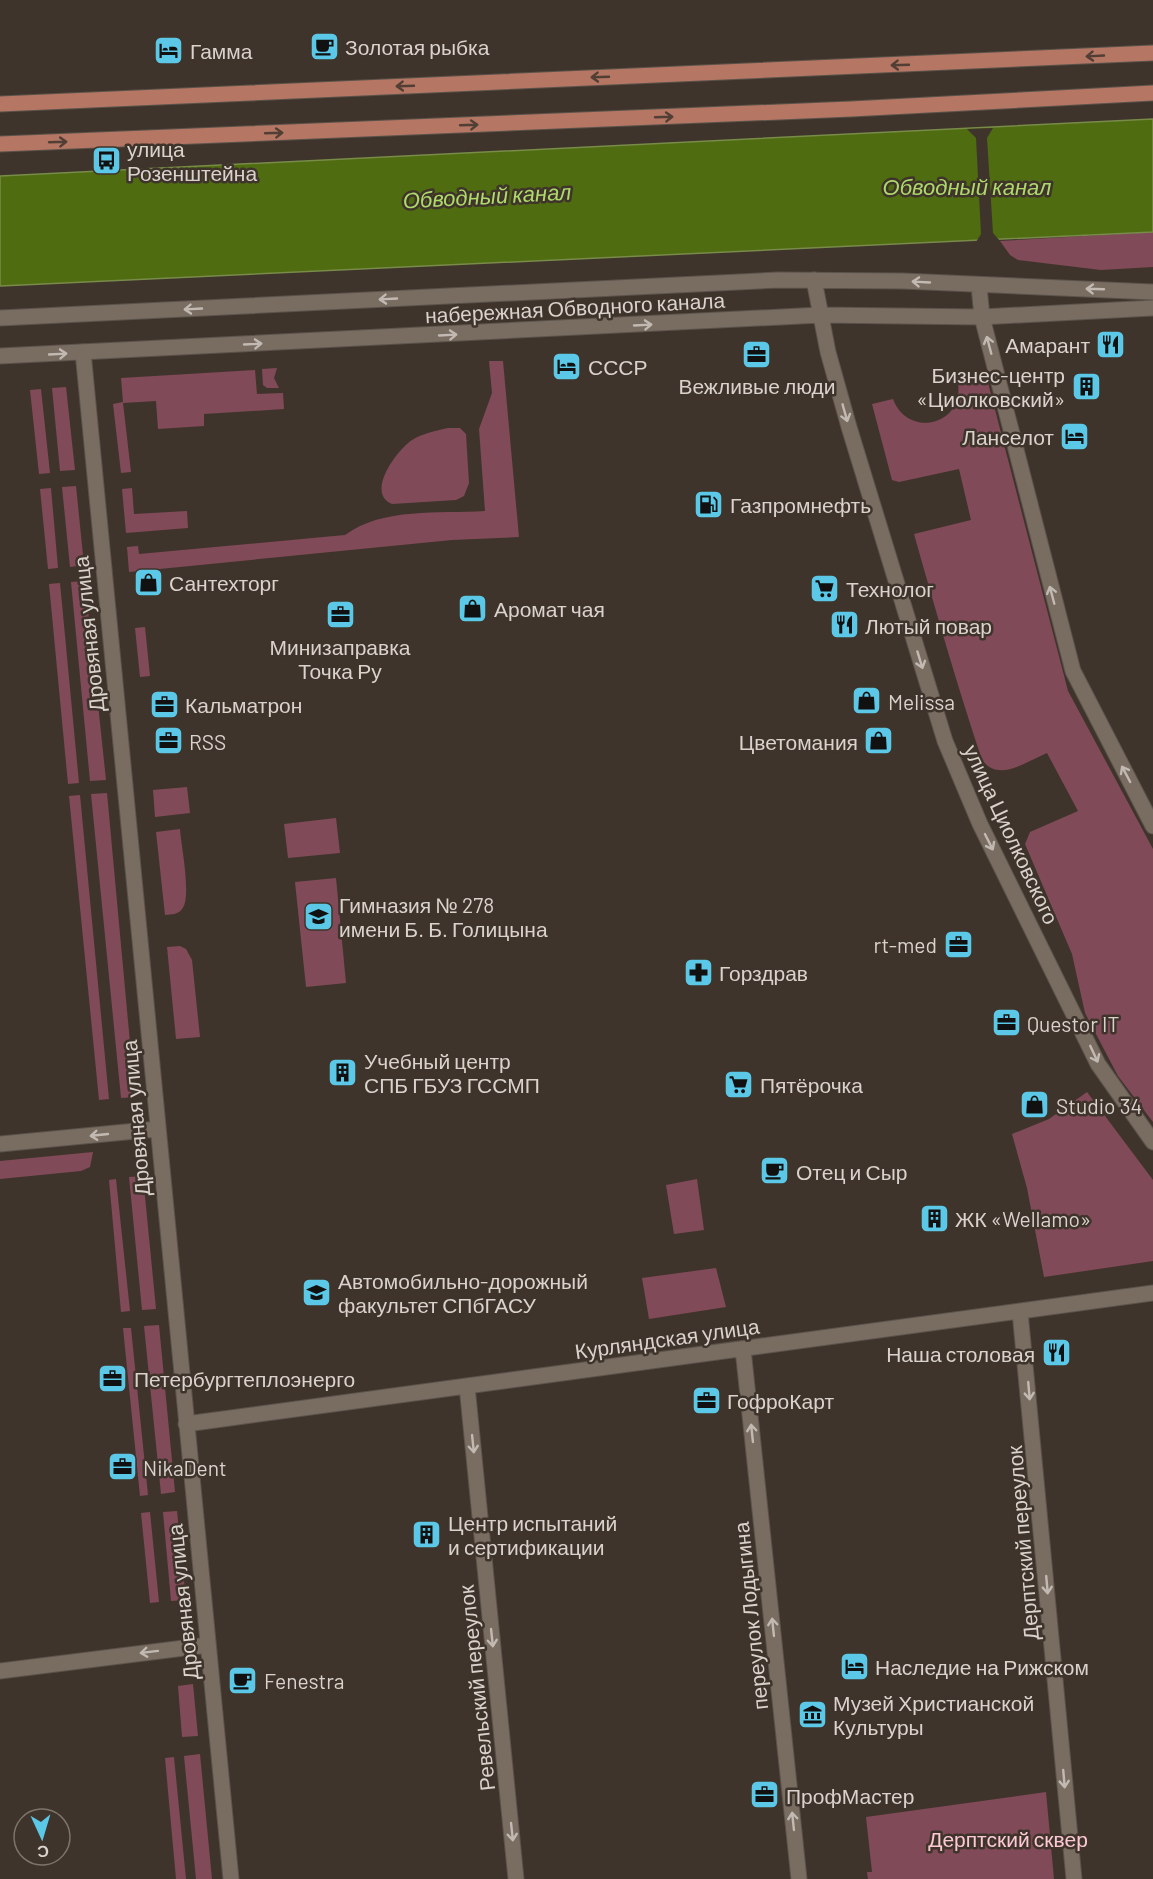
<svg xmlns="http://www.w3.org/2000/svg" width="1153" height="1879" font-family="Barlow,sans-serif">
	<rect width="100%" height="100%" fill="#3f342b"/>
	<path fill="#814a58" d="M1153 232V267L1101 270 1018 260 1010 255 1000 241Z
		M489 361H503L519 537 452 540 129 572 127 547 138 546 139 554 345 535C383 507 439 514 485 511L479 429 492 393Z
		M277 368 274 378 279 388H267L263 385 262 369Z
		M255 370 257 394 283 393 284 409 204 414V426L158 429 156 401 123 403 131 472 121 473 113 404 123 402 121 378Z
		M986 375 1068 691 1153 849V1122L1118 1076 1085 1013 1072 954 1025 844 1030 832 1078 811 1047 753C1027 761 999 783 982 760 958 688 936 612 914 534L971 520 959 469 899 482 892 480 872 404 893 399C908 439 964 425 958 383Z
		M66 387 75 470 60 471 52 388Z
		M41 389 50 473 39 474 30 390Z
		M448 428H460L466 434 469 483 464 496 456 500 392 504C365 493 397 450 412 440 424 433 435 431 448 428Z
		M76 486 84 565 70 567 62 487Z
		M51 488 58 568 48 569 40 489Z
		M132 488 134 514 187 511 188 528 126 533 122 489Z
		M85 581 106 780 90 781 71 582Z
		M60 583 79 783 68 784 49 584Z
		M145 627 150 676 140 677 135 628Z
		M187 787 190 813 155 817 153 790Z
		M107 793 135 1097 121 1098 91 794Z
		M80 795 109 1099 99 1100 69 796Z
		M336 818 340 853 288 858 284 824Z
		M180 829C181 845 192 898 182 909 178 915 171 914 165 915L156 832Z
		M336 878 346 983 306 987 295 882Z
		M180 946 186 949 192 960 200 1037 176 1039 167 947Z
		M1087 1092 1153 1180V1261L1044 1277 1027 1188 1012 1134 1049 1119Z
		M93 1152 90 1167 81 1171 0 1179V1161Z
		M143 1176 156 1309 142 1310 129 1177Z
		M116 1179 130 1311 121 1312 109 1180Z
		M697 1179 704 1230 674 1234 666 1185Z
		M716 1268 726 1307 649 1319 642 1278Z
		M159 1325 175 1492 161 1494 144 1326Z
		M123 1328H131L148 1495 140 1496Z
		M177 1511 186 1600 171 1601 163 1512Z
		M150 1512 159 1602 150 1603 141 1513Z
		M193 1684 198 1736 182 1737 178 1686Z
		M200 1754 212 1879H196L184 1756Z
		M174 1757 186 1879H176L165 1758Z
		M1046 1792 1054 1879H868L867 1872H872L866 1817Z"/>
	<path fill="#4f6c10" stroke="#798b49" stroke-width="1.5" d="M1153 119V232L0 286V176Z"/>
	<path fill="#3f342b" d="M993 128 987 138 993 233 1000 241 976 242 981 234 976 138 967 129Z"/>
	<g fill="none" stroke-linecap="round" stroke-linejoin="round">
		<defs>
			<path id="street" d="M83 352 231 1879
				M0 1144 157 1129
				M1020 1312 1074 1879
				M743 1349 799 1879
				M467 1386 516 1879
				M186 1424 1153 1293
				M0 1671 208 1645"/>
			<path id="secondary" d="M814 280 828 352 849 427 945 741 980 824 1098 1064 1153 1142
				M979 286 982 317 1073 671 1153 826
				M0 318 778 280 903 281 1153 292
				M0 356 820 315 982 317 1153 308"/>
			<path id="primary" d="M0 104 1153 53
				M0 144 851 109 1153 93"/>
		</defs>
		<use href="#street" stroke="#5b534b" stroke-width="17"/>
		<use href="#secondary" stroke="#5b534b" stroke-width="17"/>
		<use href="#primary" stroke="#5b534b" stroke-width="17"/>
		<use href="#street" stroke="#796d62" stroke-width="15"/>
		<use href="#secondary" stroke="#796d62" stroke-width="15"/>
		<use href="#primary" stroke="#b57664" stroke-width="15"/>
	</g>
	<defs><path id="oneway-shaft" d="M-6 0H5M1.5-3L5.5 0L1.5 3" fill="none" stroke-width="1.6" stroke-linecap="round" stroke-linejoin="round" transform="scale(1.5)"/></defs>
	<g stroke="#513e34">
		<use href="#oneway-shaft" transform="translate(1095 56) rotate(177)"/>
		<use href="#oneway-shaft" transform="translate(900 65) rotate(178)"/>
		<use href="#oneway-shaft" transform="translate(600 77) rotate(178)"/>
		<use href="#oneway-shaft" transform="translate(405 86) rotate(178)"/>
		<use href="#oneway-shaft" transform="translate(664 117) rotate(-2)"/>
		<use href="#oneway-shaft" transform="translate(469 125) rotate(-2)"/>
		<use href="#oneway-shaft" transform="translate(274 133) rotate(-2)"/>
		<use href="#oneway-shaft" transform="translate(58 142) rotate(-2)"/>
	</g>
	<g stroke="#c2bab2">
		<use href="#oneway-shaft" transform="translate(921 282) rotate(-177)"/>
		<use href="#oneway-shaft" transform="translate(1095 289) rotate(-178)"/>
		<use href="#oneway-shaft" transform="translate(388 299) rotate(177)"/>
		<use href="#oneway-shaft" transform="translate(193 309) rotate(177)"/>
		<use href="#oneway-shaft" transform="translate(643 325) rotate(-3)"/>
		<use href="#oneway-shaft" transform="translate(448 335) rotate(-3)"/>
		<use href="#oneway-shaft" transform="translate(253 344) rotate(-3)"/>
		<use href="#oneway-shaft" transform="translate(989 345) rotate(-105)"/>
		<use href="#oneway-shaft" transform="translate(58 354) rotate(-3)"/>
		<use href="#oneway-shaft" transform="translate(845 413) rotate(74)"/>
		<use href="#oneway-shaft" transform="translate(1052 595) rotate(-105)"/>
		<use href="#oneway-shaft" transform="translate(920 660) rotate(73)"/>
		<use href="#oneway-shaft" transform="translate(1126 774) rotate(-118)"/>
		<use href="#oneway-shaft" transform="translate(989 842) rotate(63)"/>
		<use href="#oneway-shaft" transform="translate(1094 1054) rotate(65)"/>
		<use href="#oneway-shaft" transform="translate(99 1135) rotate(174)"/>
		<use href="#oneway-shaft" transform="translate(1029 1391) rotate(85)"/>
		<use href="#oneway-shaft" transform="translate(752 1433) rotate(-96)"/>
		<use href="#oneway-shaft" transform="translate(473 1444) rotate(84)"/>
		<use href="#oneway-shaft" transform="translate(1047 1585) rotate(85)"/>
		<use href="#oneway-shaft" transform="translate(773 1627) rotate(-96)"/>
		<use href="#oneway-shaft" transform="translate(492 1638) rotate(84)"/>
		<use href="#oneway-shaft" transform="translate(149 1652) rotate(173)"/>
		<use href="#oneway-shaft" transform="translate(1064 1779) rotate(85)"/>
		<use href="#oneway-shaft" transform="translate(793 1821) rotate(-96)"/>
		<use href="#oneway-shaft" transform="translate(512 1832) rotate(84)"/>
	</g>
	<defs>
		<symbol id="cafe-square" viewBox="-11 -11 22 22"><rect x="-9" y="-9" width="18" height="18" rx="4" fill="#5bc8e7" stroke="#3f342b"/><path d="M-5.5-4.5H6V0H3Q3 3.5 0 3.5H-2.5Q-5.5 3.5-5.5 0ZM3-3.2v2h1.7v-2ZM-6 4.5H4V6H-6Z" fill="#111"/></symbol>
		<symbol id="hotel-square" viewBox="-11 -11 22 22"><rect x="-9" y="-9" width="18" height="18" rx="4" fill="#5bc8e7" stroke="#3f342b"/><path d="M-6-4.5h1.5V1H6V5H4.5V3h-9V5H-6ZM-4 0a1.8 1.8 0 1 1 3.6 0ZM.5 0V-2.5h3Q6-2.5 6 0Z" fill="#111"/></symbol>
		<symbol id="bus-square" viewBox="-11 -11 22 22"><rect x="-9" y="-9" width="18" height="18" rx="4" fill="#5bc8e7" stroke="#3f342b"/><path d="M-5-6H5V4H4V6H2V4H-2V6H-4V4H-5ZM-3.5-4V0h7V-4ZM-3.5 1.2v1.5H-2V1.2ZM2 1.2v1.5H3.5V1.2Z" fill="#111"/></symbol>
		<symbol id="restaurant-square" viewBox="-11 -11 22 22"><rect x="-9" y="-9" width="18" height="18" rx="4" fill="#5bc8e7" stroke="#3f342b"/><path d="M-5-6h1v4h1v-4h1v4h1v-4h1v5L-1.5 .5V6h-2V.5L-5-1ZM5-6V6H3V1.5H1.5Q1.5-4 5-6Z" fill="#111"/></symbol>
		<symbol id="office-square" viewBox="-11 -11 22 22"><rect x="-9" y="-9" width="18" height="18" rx="4" fill="#5bc8e7" stroke="#3f342b"/><path d="M-6-3h4V-5.5h4V-3h4V5H-6ZM-1-4.5V-3h2v-1.5ZM-6 0V1H6V0Z" fill="#111"/></symbol>
		<symbol id="building-square" viewBox="-11 -11 22 22"><rect x="-9" y="-9" width="18" height="18" rx="4" fill="#5bc8e7" stroke="#3f342b"/><path d="M-4-6H4V6H1V3H-1V6H-4ZM-2.5-4.3h1.7v1.8h-1.7ZM.8-4.3h1.7v1.8H.8ZM-2.5-1h1.7V.8h-1.7ZM.8-1h1.7V.8H.8Z" fill="#111"/></symbol>
		<symbol id="fuel-square" viewBox="-11 -11 22 22"><rect x="-9" y="-9" width="18" height="18" rx="4" fill="#5bc8e7" stroke="#3f342b"/><path d="M-5.5-6h7V0h2V4h1.3V-2.5L3-4.5l.8-.8L6-3V5H2.5V1h-1V6h-7ZM-4.2-4.7v3.2H.2V-4.7Z" fill="#111"/></symbol>
		<symbol id="shop-square" viewBox="-11 -11 22 22"><rect x="-9" y="-9" width="18" height="18" rx="4" fill="#5bc8e7" stroke="#3f342b"/><path d="M-5-2.5h2.3a2.7 3.5 0 0 1 5.4 0H5L5.5 6h-11ZM-1.5-2.5h3a1.5 2.3 0 0 0-3 0Z" fill="#111"/></symbol>
		<symbol id="supermarket-square" viewBox="-11 -11 22 22"><rect x="-9" y="-9" width="18" height="18" rx="4" fill="#5bc8e7" stroke="#3f342b"/><path d="M-6-5.5h2.5l.6 2H6L4.5 2H-2.5L-4.4-4H-6ZM-1.5 3.2a1.3 1.3 0 1 0 .1 0ZM3 3.2a1.3 1.3 0 1 0 .1 0Z" fill="#111"/></symbol>
		<symbol id="school-square" viewBox="-11 -11 22 22"><rect x="-9" y="-9" width="18" height="18" rx="4" fill="#5bc8e7" stroke="#3f342b"/><path d="M0-5L7-2L0 1L-7-2ZM-4 1L0 2.5L4 1V4Q0 6-4 4Z" fill="#111"/></symbol>
		<symbol id="pharmacy-square" viewBox="-11 -11 22 22"><rect x="-9" y="-9" width="18" height="18" rx="4" fill="#5bc8e7" stroke="#3f342b"/><path d="M-2-6h4v4h4v4h-4v4h-4v-4h-4v-4h4Z" fill="#111"/></symbol>
		<symbol id="university-square" viewBox="-11 -11 22 22"><rect x="-9" y="-9" width="18" height="18" rx="4" fill="#5bc8e7" stroke="#3f342b"/><path d="M0-5L7-2L0 1L-7-2ZM-4 1L0 2.5L4 1V4Q0 6-4 4Z" fill="#111"/></symbol>
		<symbol id="museum-square" viewBox="-11 -11 22 22"><rect x="-9" y="-9" width="18" height="18" rx="4" fill="#5bc8e7" stroke="#3f342b"/><path d="M0-6L6-3V-2H-6V-3ZM-5-1h2V3h-2ZM-1-1h2V3h-2ZM3-1h2V3H3ZM-6 4H6V6H-6Z" fill="#111"/></symbol>
	</defs>
	<g fill-rule="evenodd">
		<use href="#cafe-square" x="308" y="30" width="33" height="33"/>
		<use href="#hotel-square" x="152" y="34" width="33" height="33"/>
		<use href="#bus-square" x="90" y="144" width="33" height="33"/>
		<use href="#restaurant-square" x="1094" y="328" width="33" height="33"/>
		<use href="#office-square" x="740" y="338" width="33" height="33"/>
		<use href="#hotel-square" x="550" y="350" width="33" height="33"/>
		<use href="#building-square" x="1070" y="370" width="33" height="33"/>
		<use href="#hotel-square" x="1058" y="420" width="33" height="33"/>
		<use href="#fuel-square" x="692" y="488" width="33" height="33"/>
		<use href="#shop-square" x="132" y="566" width="33" height="33"/>
		<use href="#supermarket-square" x="808" y="572" width="33" height="33"/>
		<use href="#shop-square" x="456" y="592" width="33" height="33"/>
		<use href="#office-square" x="324" y="598" width="33" height="33"/>
		<use href="#restaurant-square" x="828" y="608" width="33" height="33"/>
		<use href="#shop-square" x="850" y="684" width="33" height="33"/>
		<use href="#office-square" x="148" y="688" width="33" height="33"/>
		<use href="#office-square" x="152" y="724" width="33" height="33"/>
		<use href="#shop-square" x="862" y="724" width="33" height="33"/>
		<use href="#school-square" x="302" y="900" width="33" height="33"/>
		<use href="#office-square" x="942" y="928" width="33" height="33"/>
		<use href="#pharmacy-square" x="682" y="956" width="33" height="33"/>
		<use href="#office-square" x="990" y="1006" width="33" height="33"/>
		<use href="#building-square" x="326" y="1056" width="33" height="33"/>
		<use href="#supermarket-square" x="722" y="1068" width="33" height="33"/>
		<use href="#shop-square" x="1018" y="1088" width="33" height="33"/>
		<use href="#cafe-square" x="758" y="1154" width="33" height="33"/>
		<use href="#building-square" x="918" y="1202" width="33" height="33"/>
		<use href="#university-square" x="300" y="1276" width="33" height="33"/>
		<use href="#restaurant-square" x="1040" y="1336" width="33" height="33"/>
		<use href="#office-square" x="96" y="1362" width="33" height="33"/>
		<use href="#office-square" x="690" y="1384" width="33" height="33"/>
		<use href="#office-square" x="106" y="1450" width="33" height="33"/>
		<use href="#building-square" x="410" y="1518" width="33" height="33"/>
		<use href="#hotel-square" x="838" y="1650" width="33" height="33"/>
		<use href="#cafe-square" x="226" y="1664" width="33" height="33"/>
		<use href="#museum-square" x="796" y="1698" width="33" height="33"/>
		<use href="#office-square" x="748" y="1778" width="33" height="33"/>
	</g>
	<g text-anchor="middle" dominant-baseline="central" stroke-width="5" stroke-linejoin="round" paint-order="stroke">
		<g font-size="21" fill="#dad3cd" stroke="#3f342b" text-anchor="start">
			<text x="345" y="46">Золотая рыбка</text>
			<text x="190" y="50">Гамма</text>
			<text x="127" y="148">улица<tspan x="127" dy="24">Розенштейна</tspan></text>
			<text x="1090" y="344" text-anchor="end">Амарант</text>
			<text x="588" y="366">СССР</text>
			<text x="1065" y="374" text-anchor="end">Бизнес-центр<tspan x="1065" dy="24">«Циолковский»</tspan></text>
			<text x="757" y="385" text-anchor="middle">Вежливые люди</text>
			<text x="1054" y="436" text-anchor="end">Ланселот</text>
			<text x="730" y="504">Газпромнефть</text>
			<text x="169" y="582">Сантехторг</text>
			<text x="846" y="588">Технолог</text>
			<text x="494" y="608">Аромат чая</text>
			<text x="865" y="625">Лютый повар</text>
			<text x="340" y="646" text-anchor="middle">Минизаправка<tspan x="340" dy="24">Точка Ру</tspan></text>
			<text x="888" y="701">Melissa</text>
			<text x="185" y="704">Кальматрон</text>
			<text x="189" y="741">RSS</text>
			<text x="858" y="741" text-anchor="end">Цветомания</text>
			<text x="339" y="904">Гимназия № 278<tspan x="339" dy="24">имени Б. Б. Голицына</tspan></text>
			<text x="937" y="944" text-anchor="end">rt-med</text>
			<text x="719" y="972">Горздрав</text>
			<text x="1027" y="1023">Questor IT</text>
			<text x="364" y="1060">Учебный центр<tspan x="364" dy="24">СПБ ГБУЗ ГССМП</tspan></text>
			<text x="760" y="1084">Пятёрочка</text>
			<text x="1056" y="1105">Studio 34</text>
			<text x="796" y="1171">Отец и Сыр</text>
			<text x="955" y="1218">ЖК «Wellamo»</text>
			<text x="338" y="1280">Автомобильно-дорожный<tspan x="338" dy="24">факультет СПбГАСУ</tspan></text>
			<text x="1035" y="1353" text-anchor="end">Наша столовая</text>
			<text x="134" y="1378">Петербургтеплоэнерго</text>
			<text x="727" y="1400">ГофроКарт</text>
			<text x="143" y="1467">NikaDent</text>
			<text x="448" y="1522">Центр испытаний<tspan x="448" dy="24">и сертификации</tspan></text>
			<text x="875" y="1666">Наследие на Рижском</text>
			<text x="264" y="1680">Fenestra</text>
			<text x="833" y="1702">Музей Христианской<tspan x="833" dy="24">Культуры</tspan></text>
			<text x="786" y="1795">ПрофМастер</text>
		</g>
		<g font-size="21" fill="#dad3cd" stroke="#3f342b">
			<text transform="translate(575 307) rotate(-3)">набережная Обводного канала</text>
			<text transform="translate(88 634) rotate(-96)">Дровяная улица</text>
			<text transform="translate(1012 834) rotate(65)">улица Циолковского</text>
			<text transform="translate(135 1118) rotate(-95)">Дровяная улица</text>
			<text transform="translate(667 1338) rotate(-8)">Курляндская улица</text>
			<text transform="translate(1022 1543) rotate(-95)">Дерптский переулок</text>
			<text transform="translate(182 1602) rotate(-96)">Дровяная улица</text>
			<text transform="translate(750 1616) rotate(-96)">переулок Лодыгина</text>
			<text transform="translate(476 1688) rotate(-96)">Ревельский переулок</text>
		</g>
		<g font-size="21" fill="#fbc8d4" stroke="#3f342b">
			<text x="1008" y="1838">Дерптский сквер</text>
		</g>
		<g font-size="22" font-style="italic" fill="#aeda6a" stroke="#3f342b">
			<text x="967" y="186">Обводный канал</text>
			<text transform="translate(487 195) rotate(-3)">Обводный канал</text>
		</g>
	</g>
	<g transform="translate(42 1837) rotate(176)"><circle r="28" fill="#3f342b" stroke="#7d746c" stroke-width="1.5"/>
	<path d="M0-4.5L10 22L0 15L-10 22Z" fill="#5bc8e7"/>
	<text y="-9" font-size="16" font-weight="bold" text-anchor="middle" fill="#dad3cd">С</text>
	</g>
</svg>
